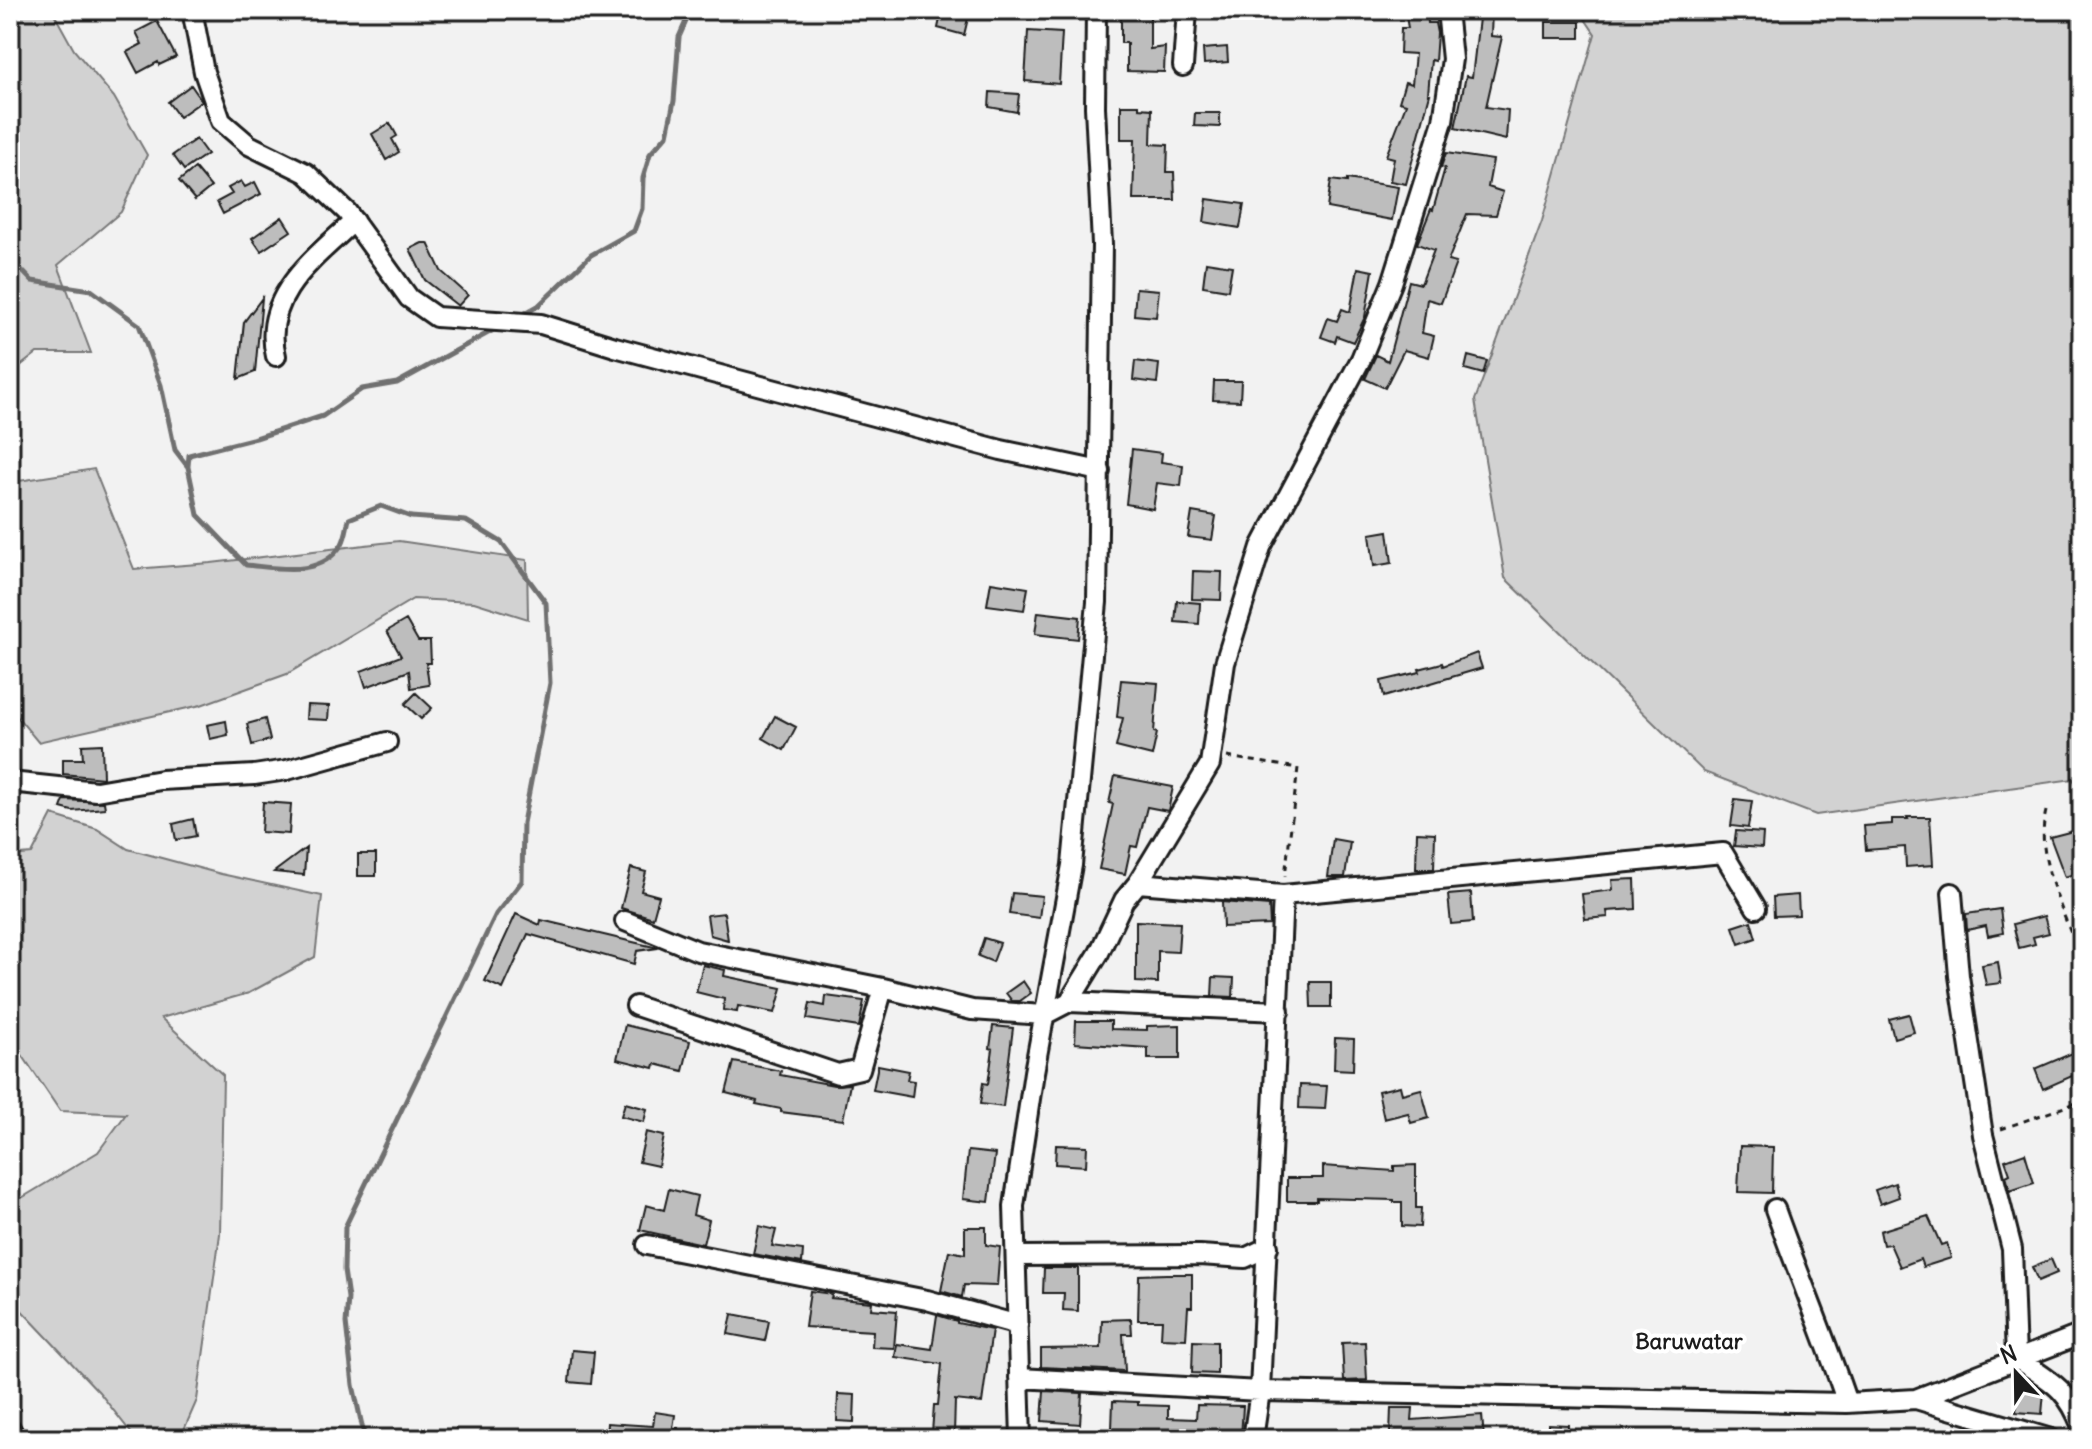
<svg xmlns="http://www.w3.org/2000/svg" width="2092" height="1449" font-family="Delius,sans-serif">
	<rect width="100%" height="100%" fill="#f2f2f2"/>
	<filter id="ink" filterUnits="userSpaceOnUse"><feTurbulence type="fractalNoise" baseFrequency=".0125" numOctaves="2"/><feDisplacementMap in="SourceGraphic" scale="16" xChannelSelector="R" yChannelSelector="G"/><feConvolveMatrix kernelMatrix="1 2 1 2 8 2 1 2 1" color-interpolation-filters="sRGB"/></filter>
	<g filter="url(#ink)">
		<path fill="#d2d2d2" stroke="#777" stroke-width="2" d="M10 10H52L74 50 114 97 147 155 121 212 58 265 91 353H37L10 374Z
			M1579 10H2082V794L2073 779 1816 815 1704 772 1505 578 1475 400 1542 221 1595 34Z
			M94 469 134 569 211 563 399 541 527 560 528 619 474 602 413 599 287 674 201 705 38 742 10 708V478L19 481Z
			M52 815 97 829 128 849 221 874 322 896 315 957 249 993 161 1018 223 1075 220 1234 197 1400 180 1439H136L99 1392 10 1298V1205L98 1152 126 1114 60 1111 10 1037V856L32 854Z"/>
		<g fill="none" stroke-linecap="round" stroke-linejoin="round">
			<path stroke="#707070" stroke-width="5" d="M10 258 32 281 91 290 139 325 161 385 175 450 188 467 198 515 246 565C279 568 321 578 342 544 346 537 347 527 349 519L381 506 411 517 466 521 501 542 546 603 550 683 523 823 522 881 496 914 345 1227 344 1270 348 1298 346 1323 353 1385 365 1439
				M518 317 538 306 591 255 634 231 642 209 643 178 650 154 667 135 674 101 679 37 691 10
				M188 466 189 455 256 438 323 416 362 389 397 383 499 327"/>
		</g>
		<path fill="#bdbdbd" stroke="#1c1c1c" stroke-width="2" d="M942 10H970L964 35 938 28Z
			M1405 10H1427L1428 23H1435L1437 33 1435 61 1431 60 1428 94H1430L1406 184 1390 181 1394 158 1386 156 1406 104 1399 102 1405 82 1412 84 1415 54 1400 53 1401 28H1408Z
			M1480 10H1492L1491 36 1502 37 1486 107 1508 110 1506 140 1455 128 1466 76 1472 77Z
			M1121 15H1150V49L1165 47 1164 72 1127 71V43H1121Z
			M157 21 176 57 159 65 158 62 138 73 127 52 142 44 136 32Z
			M1546 22H1580V38H1546Z
			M1028 31 1062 33 1059 84 1025 81Z
			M1227 47 1228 62 1204 64 1203 49Z
			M191 85 202 101 179 117 168 102Z
			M990 92 1019 94 1017 112 989 107Z
			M1121 105H1139V108L1152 109 1151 144 1168 145 1167 172H1174L1175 200H1133L1135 139H1121Z
			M1195 113H1220V127L1194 126Z
			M390 123 397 136 392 139 399 152 386 160 372 134Z
			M196 139 207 154 184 170 173 155Z
			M1446 153 1493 160 1488 187 1503 192 1496 215 1467 214 1448 261 1456 263 1441 303 1427 299 1422 333 1434 336 1429 357 1404 350 1385 388 1365 379 1376 355 1388 361 1409 281 1421 284 1434 250 1417 244 1431 209 1433 210 1445 168 1441 167Z
			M195 168 211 187 195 200 179 181Z
			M1347 179 1398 187 1392 220 1327 208 1331 180 1347 182Z
			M241 181 245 187 255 182 261 194 223 214 217 202 232 194 228 188Z
			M1207 199 1244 204 1240 228 1204 222Z
			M282 217 291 231 261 251 252 238Z
			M422 243H428L441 271 468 295 458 306 425 280 410 249Z
			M1206 262 1232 266 1228 290 1203 286Z
			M1358 268 1373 271 1365 317 1353 342 1337 336 1335 342 1321 337 1328 318 1337 321 1342 309 1350 312Z
			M1136 288 1159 290 1156 317 1134 315Z
			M262 298 255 372 238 379 244 322Z
			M1468 356 1487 361 1483 374 1465 369Z
			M1135 361 1159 364 1157 383 1133 380Z
			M1214 381H1241L1240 401 1213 400Z
			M1132 449 1162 453 1161 462 1183 465 1181 486 1157 483 1153 509 1126 504Z
			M1192 512 1216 516 1212 540 1188 537Z
			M1388 531 1392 563 1374 566 1370 534Z
			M1193 571 1222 572 1221 600 1192 599Z
			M991 582 1028 588 1024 610 987 605Z
			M1177 601 1200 603 1199 624 1175 622Z
			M1038 612 1080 617 1078 639 1035 634Z
			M406 620 418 641H430L431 663H426L429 685 411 688 409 671 366 687 361 671 401 656 387 631Z
			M1477 653 1482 668 1384 697 1381 681 1420 672 1419 669 1442 663 1443 666Z
			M1121 680 1158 683 1154 732 1157 733 1152 756 1116 747 1123 718 1117 717Z
			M416 693 432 708 421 719 405 704Z
			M307 705 329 706 328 720 306 719Z
			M775 716 796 727 784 750 763 738Z
			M265 719 270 740 252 745 247 724Z
			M226 721 228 735 210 739 207 725Z
			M102 744 103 778 63 774V759H83L82 745Z
			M1115 776 1173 787 1168 811 1147 807 1137 847 1131 846 1125 874 1099 869 1113 804 1109 803Z
			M1735 799 1752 801 1748 828 1731 826Z
			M64 800 104 802 105 808 72 811 61 808Z
			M263 802 291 804 289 834 261 832Z
			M1907 817H1930L1933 865 1906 867 1905 847 1866 850 1864 826 1892 824V819H1908Z
			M193 819 196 836 176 840 173 824Z
			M2077 830 2082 849V871L2065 877 2050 837Z
			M1736 831 1763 833 1762 848 1734 846Z
			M1417 832 1435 833 1434 869H1416Z
			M1333 839 1350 842 1345 877H1328Z
			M306 848 304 875 274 872Z
			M358 854H376V876H358Z
			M631 868 646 872 641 891 659 896 653 918 621 908Z
			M1635 879 1636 909 1607 911 1608 917 1585 919 1582 894 1613 890 1612 880Z
			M1012 893 1042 896 1039 918 1009 914Z
			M1471 893 1473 922 1451 924 1448 895Z
			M1798 895 1799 915 1774 916 1773 897Z
			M1222 902 1269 906 1270 925 1223 927Z
			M2000 909 2003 933 1988 936 1986 926 1967 930 1966 914Z
			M724 913 728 940 710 935 707 915Z
			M516 914 540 925 541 920 658 948 637 951 634 964 528 934 503 989 485 981Z
			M2044 916 2049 933 2033 937 2035 944 2019 948 2013 924Z
			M1136 921 1180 923 1178 952 1158 951V983L1136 982Z
			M1751 921 1756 938 1739 944 1733 927Z
			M984 938 1000 943 993 962 978 956Z
			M1998 962 2001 983 1986 985 1982 965Z
			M703 965 725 970 724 976 782 988 775 1013 738 1006 737 1012 723 1010 724 999 696 992Z
			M1213 977 1234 978 1233 997 1212 996Z
			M1023 981 1031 993 1020 1001H1012L1006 993Z
			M1310 982H1331V1007H1311Z
			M826 996 864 1001 859 1027 807 1019 810 1003 825 1006Z
			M1909 1014 1914 1032 1894 1038 1889 1019Z
			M1076 1021H1111V1029L1147 1030V1026L1180 1025V1059H1148V1048L1075 1043Z
			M625 1025 690 1041 683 1071 655 1064 654 1068 617 1059Z
			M993 1026 1013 1028 1003 1107 980 1104 983 1083 988 1084 993 1049 990 1048Z
			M1335 1038 1354 1039 1353 1070 1334 1069Z
			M2082 1049V1065L2077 1067 2079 1073 2043 1089 2035 1069Z
			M734 1062 781 1071 780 1075 834 1085 850 1084 843 1120 781 1112V1109L756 1104 757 1101 726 1093Z
			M878 1065 909 1071 907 1080 914 1081 912 1097 873 1090Z
			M1300 1085 1327 1086 1325 1109 1299 1108Z
			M1400 1086 1402 1094 1421 1089 1429 1118 1411 1123 1408 1113 1384 1119 1378 1091Z
			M625 1103 647 1109 644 1122 621 1116Z
			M646 1132 664 1136 658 1166 639 1162Z
			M1056 1145 1087 1146 1086 1166 1055 1164Z
			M1740 1146 1773 1147 1772 1193 1738 1192Z
			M968 1151 995 1154 989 1202 963 1199Z
			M2025 1153 2034 1183 2010 1191 2006 1176 2010 1174 2005 1160Z
			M1416 1165V1208H1421L1420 1227 1402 1226V1202H1394V1200L1317 1198V1201H1287V1178H1323V1166L1394 1171V1166Z
			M1895 1183 1899 1197 1880 1204 1875 1190Z
			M669 1189 697 1196 693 1215 709 1220 703 1244 640 1230 646 1205 664 1210Z
			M1928 1216 1941 1245 1947 1243 1951 1258 1923 1267 1920 1259 1900 1267 1890 1244 1883 1245 1880 1231Z
			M759 1226 776 1230 772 1246 803 1250 802 1263 753 1254Z
			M965 1227H986V1245L1000 1247 997 1286 964 1285 962 1297 941 1291 949 1251 965 1254Z
			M2051 1259 2057 1273 2038 1281 2032 1267Z
			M1044 1268H1078V1311L1063 1310 1064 1293H1043Z
			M1166 1274H1192V1307H1188L1186 1339 1161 1338 1162 1320H1138L1139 1275Z
			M810 1291 832 1294 831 1298 872 1302 871 1309 897 1311 894 1348 872 1347 873 1331 805 1327Z
			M732 1314 769 1321 765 1341 728 1334Z
			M937 1315 957 1321V1323L992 1330 982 1403 955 1400 954 1434 932 1433 934 1405H938L942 1364 895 1357 897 1344 932 1349Z
			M1131 1319 1132 1334H1123L1125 1371 1041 1367V1349L1101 1348 1102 1320Z
			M1193 1341 1217 1342V1374L1192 1373Z
			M1365 1342 1367 1380 1344 1381 1342 1343Z
			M572 1350 594 1352 591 1384 569 1382Z
			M2019 1384 2036 1386 2044 1392 2042 1414 2016 1412Z
			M1044 1391 1082 1393 1080 1424 1042 1421Z
			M838 1394 855 1395 854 1422 837 1421Z
			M1113 1401 1138 1402V1405L1168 1406V1418L1196 1419 1197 1405 1243 1406 1241 1438 1143 1439V1430L1112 1429Z
			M1391 1408H1413L1412 1420 1482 1415 1484 1439H1424L1423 1436 1390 1435Z
			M655 1412 675 1415 673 1428H678V1439L606 1437 607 1423 653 1426Z
			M1548 1424 1568 1425V1439H1548Z"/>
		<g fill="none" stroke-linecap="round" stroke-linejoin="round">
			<defs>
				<path id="minor" d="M192 10 204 72 221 121 249 145 306 173 347 212 409 298 436 317 541 324 615 347 1001 450 1100 471
					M1183 66 1187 10
					M276 356C261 296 315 258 354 221
					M10 782 96 791 161 780 254 775 287 770 387 742
					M1138 883 1283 895 1723 853 1756 908
					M1952 893 1959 976 1983 1135 2012 1249 2016 1358C2050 1381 2067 1387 2082 1427
					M625 921 698 951 883 988 972 1010 1044 1015 1069 1002 1099 953 1124 900 1138 883 1210 764 1225 663 1261 547 1361 359 1392 283 1443 121 1452 59 1447 10
					M1069 1002 1279 1011
					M636 1006 838 1074 860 1069 883 988
					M1775 1209C1798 1274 1825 1337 1847 1403
					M647 1245 927 1300 1018 1325
					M1016 1256 1200 1255 1245 1258 1268 1247
					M1019 1378 1260 1391 1847 1403 1916 1399 2082 1334
					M1916 1399 2051 1439
					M10 1428 16 1439
					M1021 1439 1014 1206 1034 1072 1072 865 1097 602 1102 244 1095 107 1096 10
					M1253 1439 1260 1391 1283 895"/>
			</defs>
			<use href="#minor" stroke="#1c1c1c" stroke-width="24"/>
			<path stroke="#1c1c1c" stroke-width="3" stroke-dasharray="6 6" stroke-linecap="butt" d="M1227 757 1298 768 1285 876
				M2046 811C2033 863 2070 918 2082 968
				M2001 1129 2082 1101"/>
			<use href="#minor" stroke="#fff" stroke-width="18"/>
		</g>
	</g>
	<g text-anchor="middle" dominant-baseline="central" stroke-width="8" stroke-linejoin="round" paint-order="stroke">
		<g font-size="22" font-weight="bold" fill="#1c1c1c" stroke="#fff">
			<text x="1689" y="1341">Baruwatar</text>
		</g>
	</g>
	<rect width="2092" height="1449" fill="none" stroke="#fff" stroke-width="40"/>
	<rect x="20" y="20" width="2052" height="1409" fill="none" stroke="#1c1c1c" stroke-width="3" filter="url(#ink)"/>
	<g transform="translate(2016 1373) rotate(338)" stroke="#ffffff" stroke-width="6" paint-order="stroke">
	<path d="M0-6L14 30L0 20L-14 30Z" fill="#1c1c1c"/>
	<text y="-12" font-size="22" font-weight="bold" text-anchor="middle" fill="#1c1c1c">N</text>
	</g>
</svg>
